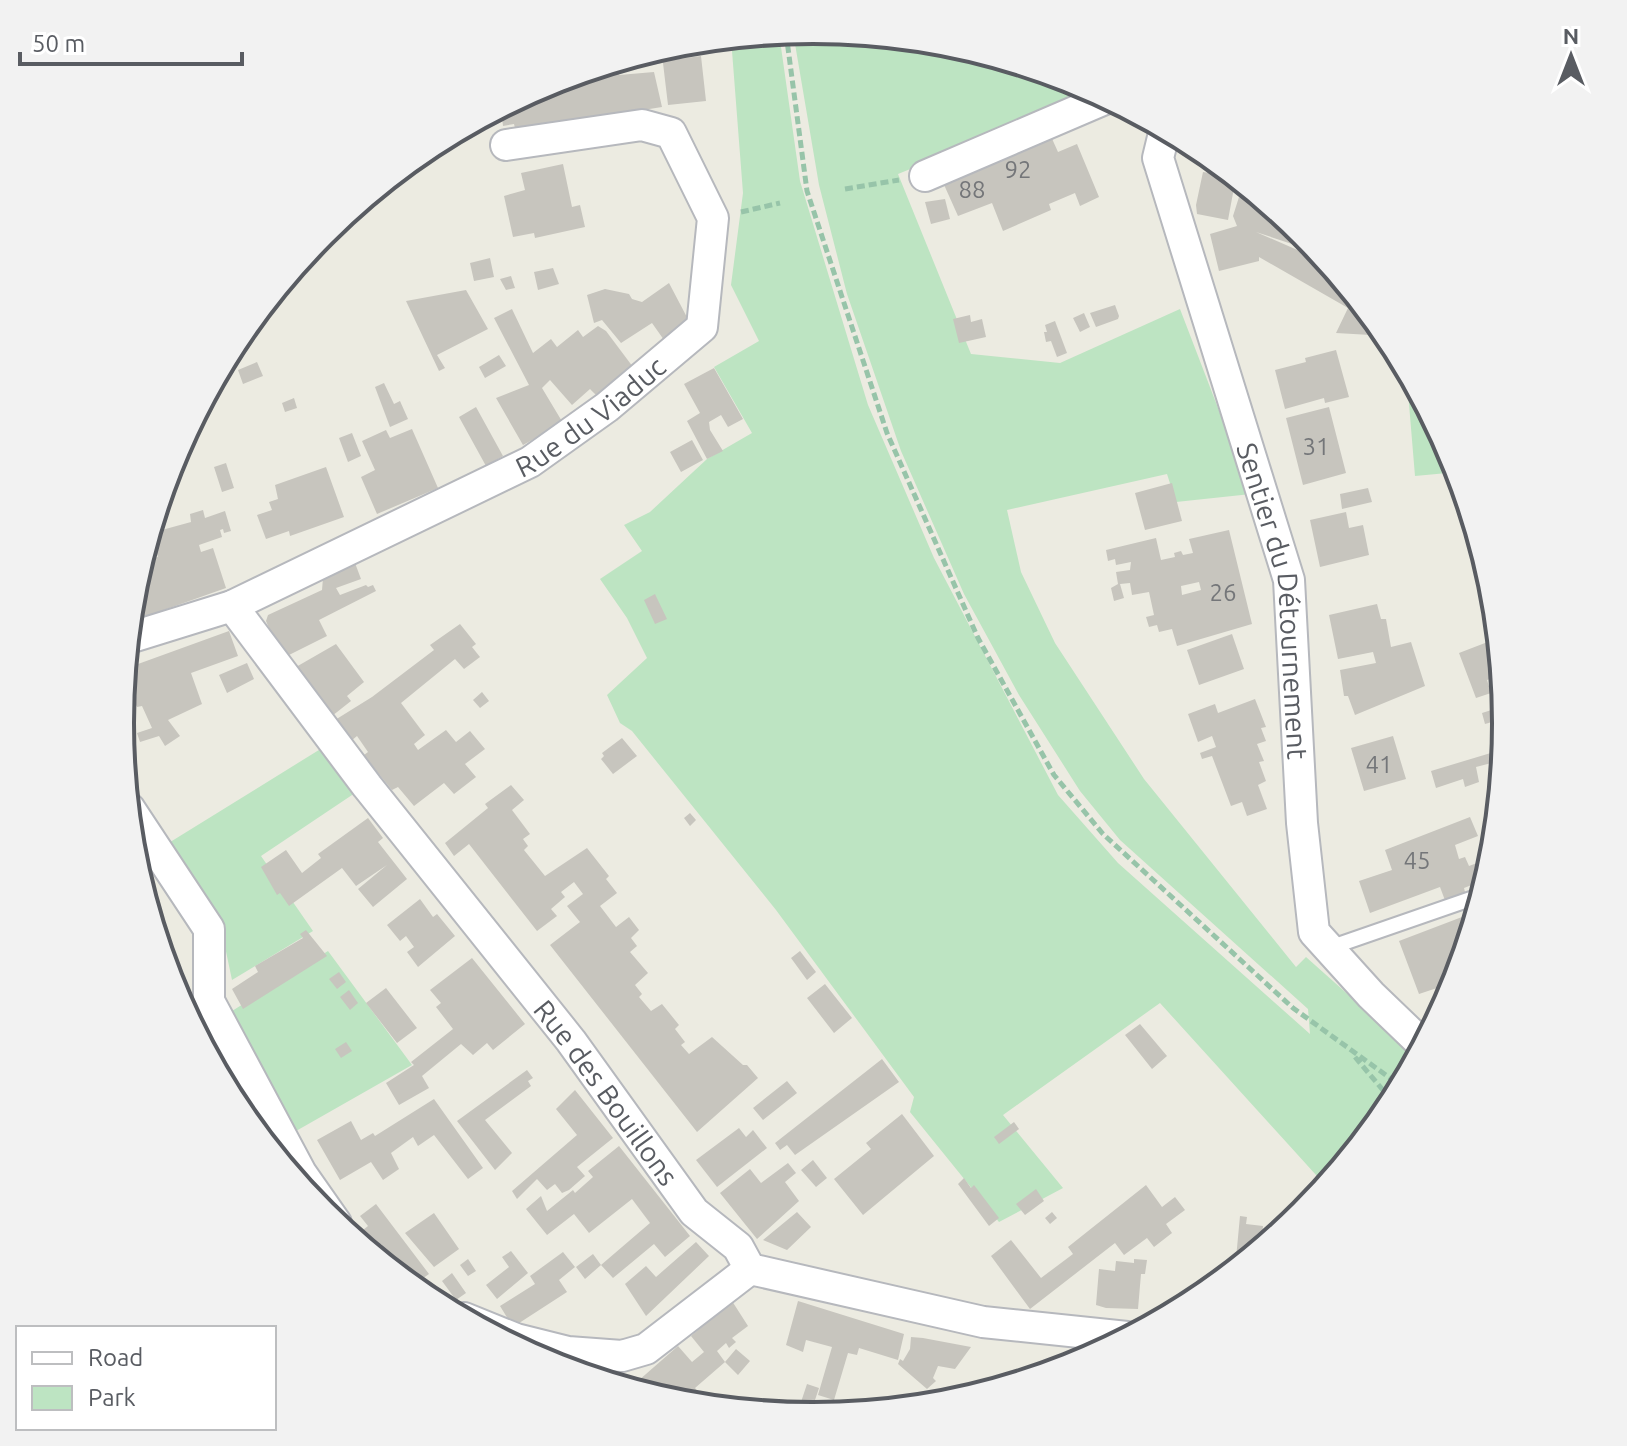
<svg xmlns="http://www.w3.org/2000/svg" width="1627" height="1446" font-family="Ubuntu,sans-serif">
	<rect width="100%" height="100%" fill="#ecebe1"/>
	<path fill="#bde4c2" d="M814 30 949 43 1079 83 1097 93 898 174 971 354 1060 363 1180 309 1251 494 1176 502 1167 474 1007 510 1021 572 1055 643 1144 779 1296 967 1306 957 1417 1056 1389 1108 1326 1186 1160 1003 1003 1115 1063 1188 999 1222 910 1112 914 1097 776 910 632 731 620 723 607 695 647 658 627 618 600 579 642 551 624 525 650 512 707 459 752 433 714 367 759 341 731 285 743 193 731 38 779 33 800 181 868 405 934 558 1058 795 1118 863 1310 1034 1308 1009 1120 840 1080 791 1019 695 964 594 901 451 847 294 819 185 793 32Z
		M1406 368 1454 458 1458 472 1415 476Z
		M327 745 361 789 261 856 313 931 232 980 220 923 167 844Z
		M328 951 412 1065 289 1135 232 1011Z"/>
	<path fill="#c7c5be" fill-rule="evenodd" d="M661 54 663 61 701 56 706 101 668 105 663 63 640 67 638 58Z
		M597 68V75L618 72 619 75 654 72 662 107 536 127 515 128 514 124 503 126 501 108 549 83Z
		M1049 132 1058 152 1077 144 1099 197 1080 206 1075 193 1049 204 1051 210 1003 231 992 203 958 216 941 178Z
		M563 164 572 207 580 205 585 227 535 238 534 233 513 237 504 196 525 190 521 173Z
		M1203 172 1236 177 1228 220 1197 214 1196 205Z
		M1239 197 1275 210 1304 233 1388 336 1336 333 1348 308 1259 257V261L1219 271 1210 234 1237 226 1233 216ZM1256 232 1307 249 1317 257 1304 249 1302 252Z
		M945 199 950 219 931 224 925 202Z
		M490 258 494 277 474 281 470 263Z
		M553 268 559 284 538 290 534 272Z
		M511 276 515 288 506 290 500 279Z
		M669 283 690 323 664 340 652 323 621 343 602 320 594 323 587 295 605 289 629 294 632 299 642 302Z
		M466 290 488 329 437 355 445 368 439 371 406 301Z
		M1115 305 1119 316 1118 319 1096 327 1090 313Z
		M512 309 533 353 551 339 557 347 578 330 583 337 598 326 606 331 633 367 597 396 590 389 572 405 550 380 542 388 563 423 523 445 496 398 529 385 494 318Z
		M1084 313 1090 327 1080 332 1073 318Z
		M970 315 971 322 982 319 986 337 959 343 953 319Z
		M1055 321 1067 353 1057 357 1051 341 1046 342 1044 332H1047L1045 325Z
		M1336 350 1349 397 1325 403 1324 398 1285 409 1275 370 1306 362 1305 358Z
		M499 355 506 366 485 378 479 367Z
		M257 362 263 376 243 384 238 370Z
		M714 368 743 419 728 427 721 415 709 422 710 430 723 451 707 459 687 421 700 413 684 384Z
		M384 383 394 404 400 401 408 419 390 427 375 387Z
		M294 398 297 408 285 412 282 403Z
		M476 407 503 456 486 466 459 417Z
		M1329 407 1346 473 1303 485 1286 418Z
		M412 429 438 488 377 514 361 477 375 470 362 441 386 430 390 438Z
		M352 433 361 456 348 462 339 438Z
		M692 440 703 460 681 472 670 452Z
		M226 463 234 488 222 492 214 467Z
		M326 467 344 517 290 536 289 531 266 539 257 515 272 510 269 502 278 499 275 485Z
		M1172 483 1182 521 1145 530 1135 493Z
		M1368 488 1372 502 1342 509 1340 494Z
		M203 510 205 518 225 511 231 531 224 533 223 529 220 530 222 537 199 545 201 552 213 548 226 588 130 622 134 587 142 561 158 557 151 533 191 522 190 514Z
		M1346 512 1349 528 1363 525 1369 555 1320 567 1310 520Z
		M1229 530 1252 624 1177 646 1172 629 1159 632 1157 625 1149 627 1146 617 1154 615 1149 592 1132 595 1130 583 1120 584 1124 598 1114 601 1111 588 1118 584 1116 572 1130 570 1131 562 1136 561 1116 565 1115 559 1108 561 1106 550 1156 538 1161 560 1175 557 1174 553 1181 551 1183 555 1193 553 1189 539ZM1199 582 1201 590 1182 595 1181 586Z
		M355 563 361 579 336 588 340 595 366 585 368 587 373 585 376 591 319 620 327 636 287 656 274 640 266 621 268 615 322 590 323 578Z
		M655 594 667 619 655 624 644 600Z
		M1377 604 1381 619H1386L1391 647 1411 642 1425 686 1355 715 1348 696H1344L1340 670 1376 663 1373 652 1338 659 1329 615Z
		M460 624 476 644 472 647 480 657 464 669 455 659 401 703 425 735 414 744 418 750 446 730 456 742 470 731 485 749 465 764 476 777 454 794 444 783 414 806 398 787 392 790 378 773 364 755 368 752 357 736 351 741 335 720 372 697 434 650 430 645Z
		M229 631 238 656 191 673 202 704 168 720 180 736 165 746 159 736 140 742 137 733 152 728 142 706 137 707 131 695 136 693 127 668Z
		M1232 634 1244 669 1199 685 1187 650Z
		M1498 638 1502 675 1487 680 1491 693 1476 698 1459 653Z
		M336 644 364 682 347 696 351 701 332 716 296 667Z
		M247 663 254 679 227 693 219 675Z
		M482 692 489 701 480 708 473 700Z
		M1255 699 1266 727 1261 728 1266 741 1257 744 1264 761 1259 762 1266 781 1258 785 1267 809 1247 816 1242 802 1231 806 1212 756 1202 759 1200 753 1216 747 1212 736 1198 742 1188 714 1215 704 1218 713Z
		M1504 706 1506 718 1485 724 1482 713Z
		M1393 736 1406 779 1364 791 1351 748Z
		M622 738 637 756 613 774 601 759 604 756 602 753Z
		M1504 749 1503 760 1476 767 1479 782 1465 787 1463 779 1436 788 1431 771Z
		M511 785 524 800 512 810 530 834 523 839 528 846 524 850 545 876 587 848 609 876 606 879 617 893 600 906 616 927 629 917 639 930 631 938 637 946 630 952 648 973 635 985 642 994 639 997 651 1011 662 1004 679 1025 675 1029 685 1042 681 1045 689 1054 712 1037 743 1065H747L758 1078 697 1132 550 945 580 922 567 906 583 894 574 882 561 892 565 897 551 909 557 916 537 931 469 844 454 856 445 843 488 808 485 804Z
		M690 813 696 820 690 826 684 818Z
		M1470 817 1478 836 1455 845 1459 859 1465 857 1469 866 1493 857 1487 879 1464 888 1466 896 1446 903 1440 887 1370 913 1359 881 1392 870 1385 850Z
		M368 818 383 838 378 842 407 879 373 907 358 889 387 865 356 886 342 868 289 906 280 893 277 895 261 867 286 850 302 873 321 858 318 854Z
		M420 899 433 917 437 914 455 936 418 967 407 952 414 947 406 936 400 941 387 925Z
		M1462 917 1469 937 1454 989 1446 1003 1440 987 1419 994 1399 941Z
		M306 930 327 956 243 1009 232 989 258 972 255 966 303 938 300 934Z
		M800 951 816 972 807 980 791 958Z
		M472 958 525 1024 493 1050 487 1043 473 1055 461 1044 422 1076 429 1088 399 1105 386 1083 414 1065 411 1062 453 1029 436 1007 441 1003 430 990Z
		M167 968 182 986 175 992 173 988Z
		M339 972 346 982 337 989 329 979Z
		M825 984 852 1018 834 1033 807 998Z
		M386 988 417 1028 397 1043 366 1003Z
		M349 990 358 1003 350 1010 340 997Z
		M1140 1024 1167 1056 1152 1069 1125 1035Z
		M346 1042 352 1051 341 1058 335 1049Z
		M882 1059 899 1082 795 1155 787 1145 780 1150 775 1143Z
		M527 1070 533 1078 528 1081 531 1086 485 1120 512 1153 495 1170 457 1121Z
		M787 1081 797 1093 763 1120 753 1108Z
		M575 1090 613 1138 577 1167 585 1176 569 1190 562 1193 555 1184 547 1190 537 1179 517 1199 512 1191 577 1135 556 1109Z
		M434 1099 483 1168 468 1179 434 1135 418 1146 413 1137 391 1153 399 1169 383 1180 371 1162 340 1180 317 1140 351 1121 361 1140 373 1133 375 1136Z
		M902 1114 934 1156 863 1215 834 1179 871 1149 866 1143Z
		M252 1116 264 1134 261 1136 246 1119Z
		M1014 1122 1019 1129 999 1144 994 1137Z
		M739 1128 746 1137 753 1130 767 1148 717 1187 696 1160Z
		M619 1146 690 1236 665 1257 654 1244 613 1278 601 1265 650 1223 632 1199 589 1233 574 1214 547 1235 526 1209 541 1196 547 1211 573 1190 575 1193 593 1177 588 1171Z
		M813 1160 827 1178 816 1187 801 1170Z
		M788 1163 796 1173 785 1182 799 1201 757 1239 720 1193 750 1169 761 1183Z
		M964 1178 971 1188 974 1185 999 1218 989 1226 958 1184Z
		M1146 1185 1162 1207 1175 1197 1185 1210 1166 1224 1172 1233 1154 1247 1147 1238 1124 1255 1115 1243 1030 1309 991 1256 1011 1240 1041 1278 1073 1254 1068 1247Z
		M1036 1189 1044 1201 1025 1215 1016 1204Z
		M376 1204 429 1274 412 1286 396 1272 399 1270 381 1244 376 1247 363 1230 368 1226 360 1216Z
		M797 1212 811 1227 787 1250 763 1240Z
		M1052 1212 1057 1218 1050 1224 1045 1218Z
		M434 1213 459 1249 434 1267 405 1233Z
		M1240 1216 1247 1217 1246 1224 1263 1226 1261 1248 1235 1269Z
		M696 1242 709 1256 646 1316 625 1284 646 1266 656 1277Z
		M511 1251 528 1273 497 1299 486 1285 509 1267 502 1257Z
		M563 1252 575 1267 559 1280 567 1292 513 1327 500 1306 535 1284 530 1276Z
		M593 1254 601 1265 585 1279 576 1267Z
		M468 1259 476 1271 468 1276 460 1265Z
		M1134 1259 1147 1260 1145 1274H1141L1138 1309 1106 1308 1096 1305 1099 1269 1115 1271 1116 1261 1134 1263Z
		M452 1273 466 1293 456 1300 442 1281Z
		M732 1301 748 1326 732 1338 736 1342 729 1348 726 1343 717 1351 725 1362 736 1349 750 1361 738 1375 725 1362 695 1388 709 1406 678 1403 630 1388 678 1346 692 1362 704 1352 691 1336Z
		M798 1301 904 1334 898 1360 859 1348 857 1355 848 1353 834 1400 818 1395 832 1347 806 1340 803 1352 786 1345Z
		M911 1337 923 1338 971 1347 955 1369 938 1366 933 1378 936 1381 927 1389 898 1364 900 1359 903 1361 910 1349Z
		M1032 1364 1042 1374 1011 1384Z
		M807 1384 819 1388 813 1406 801 1402Z"/>
	<g fill="none" stroke-linecap="round" stroke-linejoin="round">
		<defs>
			<path id="service" d="M1329 948 1482 895"/>
			<g id="minor">
				<path id="s1" d="M1165 129 1158 158 1289 580 1302 823 1314 932 1371 995 1423 1045"/>
				<path d="M925 176 1107 98"/>
				<path id="s2" d="M232 606 367 786 571 1041 694 1212 738 1247 750 1269 983 1322 1127 1337"/>
				<path id="s3" d="M129 638 232 606 530 462 607 407 702 327 713 218 671 133 642 125 506 145"/>
				<path d="M129 808 209 929V1001L301 1173 336 1223"/>
				<path d="M464 1318 516 1339 568 1352 622 1356 646 1349 750 1269"/>
			</g>
		</defs>
		<use href="#service" stroke="#b6b8bd" stroke-width="18"/>
		<use href="#minor" stroke="#b6b8bd" stroke-width="34"/>
		<path stroke="#97c4a9" stroke-width="5" stroke-dasharray="8 4" stroke-linecap="butt" d="M786 33 807 191 887 433 978 638 1054 775 1103 834 1293 1008 1401 1086
			M845 189 899 180
			M741 212 780 203
			M1355 1057 1393 1102"/>
		<use href="#service" stroke="#fff" stroke-width="14"/>
		<use href="#minor" stroke="#fff" stroke-width="30"/>
	</g>
	<g text-anchor="middle" dominant-baseline="central" stroke-width="7" stroke-linejoin="round" paint-order="stroke">
		<g font-size="24" fill="#747679">
			<text x="1018" y="169">92</text>
			<text x="972" y="189">88</text>
			<text x="1316" y="446">31</text>
			<text x="1223" y="592">26</text>
			<text x="1379" y="764">41</text>
			<text x="1417" y="860">45</text>
		</g>
		<g font-size="28" fill="#595c62" stroke="#fff">
			<text stroke="none"><textPath href="#s3" startOffset="514">Rue du Viaduc</textPath></text>
			<text stroke="none"><textPath href="#s1" startOffset="490">Sentier du Détournement</textPath></text>
			<text stroke="none"><textPath href="#s2" startOffset="614">Rue des Bouillons</textPath></text>
		</g>
	</g>
	<path d="M0 0H1627V1446H0ZM134 723a679 679 0 1 1 1358 0a679 679 0 1 1-1358 0Z" fill="#f2f2f2" fill-rule="evenodd"/>
	<path fill="none" stroke="#595c62" stroke-width="4" d="M134 723a679 679 0 1 1 1358 0a679 679 0 1 1-1358 0Z"/>
	<rect x="16" y="1326" width="260" height="104" fill="#ffffff" stroke="#bdbec0" stroke-width="2"/>
	<rect x="32" y="1352" width="40" height="12" fill="#ffffff" stroke="#bdbec0" stroke-width="2"/>
	<text x="88" y="1366" font-size="24" fill="#595c62">Road</text>
	<rect x="32" y="1386" width="40" height="24" fill="#bde4c2" stroke="#bdbec0" stroke-width="2"/>
	<text x="88" y="1406" font-size="24" fill="#595c62">Park</text>
	<g transform="translate(1571 56)" stroke="#ffffff" stroke-width="6" paint-order="stroke">
	<path d="M0-6L14 30L0 20L-14 30Z" fill="#595c62"/>
	<text y="-12" font-size="22" font-weight="bold" text-anchor="middle" fill="#595c62">N</text>
	</g>
	<path d="M20 52v12h222v-12" fill="none" stroke="#595c62" stroke-width="4"/>
	<text x="32" y="52" font-size="24" fill="#595c62" stroke="#ffffff" stroke-width="6" paint-order="stroke">50 m</text>
</svg>
